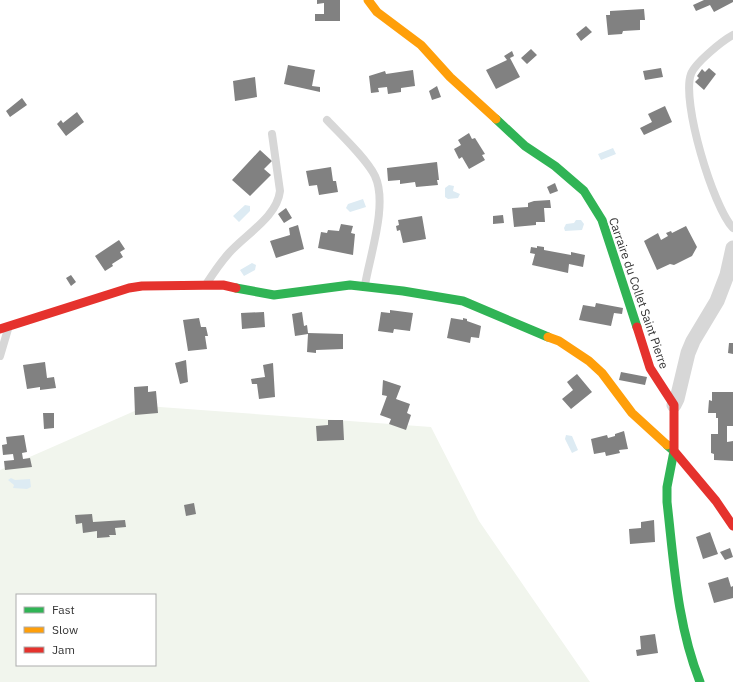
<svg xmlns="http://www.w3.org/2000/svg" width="733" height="682" font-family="'IBM Plex Sans',sans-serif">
	<rect width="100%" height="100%" fill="#fff"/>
	<path fill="#f1f5ed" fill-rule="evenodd" d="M146 406 431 427 479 521 590 682H0V470ZM17 595H155V665H17Z"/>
	<path fill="#ddebf3" d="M613 148 616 154 601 160 598 154Z
		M449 185 454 186 453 191 460 194 458 198 448 199 445 197V188Z
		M363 199 366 207 350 212 346 208 348 204Z
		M245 205 250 206V211L239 222 233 216Z
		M576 220H581L584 224 582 230 565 231 564 228 566 224 574 223Z
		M252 263 256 265 255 270 244 276 240 270Z
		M566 435 572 436 578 450 572 453 565 439Z
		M11 478 15 480 30 479 31 487 27 489 13 488 14 485 8 480Z"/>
	<path fill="#818181" d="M317 0H340V21H315V14H324V3L317 4Z
		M704 0H733V2L714 12 710 5 696 11 693 5Z
		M644 9 645 20H640V30L623 31 622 34 608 35 606 15H610V11Z
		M586 26 592 32 581 41 576 34Z
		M531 49 537 55 527 64 521 58Z
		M512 51 514 56 510 58 520 77 496 89 486 70 507 60 504 56Z
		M288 65 315 70 312 86 320 87V92L284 84Z
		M661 68 663 77 645 80 643 71Z
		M709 68 716 74 704 90 695 82 699 78 697 76 702 69 705 72Z
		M413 70 415 86 401 88V92L388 94 387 87 378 88 379 92 371 93 369 76 385 71 386 74Z
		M255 77 257 97 235 101 233 81Z
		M437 86 441 97 432 100 429 91Z
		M22 98 27 105 10 117 6 111Z
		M665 106 672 122 644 135 640 128 652 122 648 114Z
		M77 112 84 122 66 136 57 124 61 120 63 123Z
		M469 133 472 139 475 138 485 154 482 155 485 160 469 169 462 157 459 159 454 149 461 145 458 140Z
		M260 150 272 161 264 169 271 175 250 196 232 180Z
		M437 162 439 180H437L438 185 416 187 415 182 400 184V180L388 181 387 168Z
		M331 167 333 181H336L338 192 319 195 317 185 309 186 306 171Z
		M555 183 558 191 550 194 547 187Z
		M550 200 551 208H544L545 222H536V225L514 227 512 208 528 207V203L534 201Z
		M286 208 292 218 284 223 278 214Z
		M503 215 504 223 493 224V216Z
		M422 216 426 239 403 243 400 230 397 231 396 226 399 225 398 220Z
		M341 224 353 226 351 233 355 234 353 255 318 248 321 232 327 233 328 230 339 231Z
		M298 225 304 249 276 258 270 241 290 235 289 228Z
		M686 226 697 247 692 256 674 265 670 264 657 270 644 241 658 233 661 240 668 236 666 233 671 231 672 233Z
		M119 240 125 249 120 252 123 257 112 264 113 266 105 271 95 256Z
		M537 246 544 247V250L571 255V252L585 255 583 267 569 264 568 273 532 265 535 254 530 253 531 247 537 248Z
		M71 275 76 282 71 286 66 278Z
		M596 303 623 308 622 314 614 313 611 326 579 320 583 305 595 307Z
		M390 310 413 313 410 331 394 329 393 333 378 331 381 312 390 313Z
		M264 312 265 327 242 329 241 313Z
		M302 312 304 326 307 325 308 333 343 334V349L316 350V353L307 352 308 334 295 336 292 314Z
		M199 318 201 327H206L208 336H205L207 349 188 351 183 320Z
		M451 318 463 320V318L467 319V321L481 326 479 338 471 337 470 343 447 338Z
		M729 343H733V354L728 353Z
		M186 360 188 382 180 384 175 363Z
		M45 362 47 378 54 377 56 388 40 390V387L27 389 23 365Z
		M273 363 275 397 259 399 257 384H252L251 379 265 377 263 365Z
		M621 372 647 377 645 385 619 380Z
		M577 374 592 392 571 409 562 399 573 390 567 382Z
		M383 380 401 386 396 399 410 404 407 413 411 415 406 430 389 424 391 419 380 415 387 396 382 395Z
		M148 386V392L156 391 158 413 135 415 134 387Z
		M712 392H733V426H727V442L733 441V461L714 460V454L711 453V434H718V418H716V413H708L709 400 712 401Z
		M43 413H54V428L44 429Z
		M328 420H343L344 440 317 441 316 426 328 425Z
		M624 431 628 449 619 450 620 453 606 456 605 452 594 454 591 439 607 435 608 438 615 436V434Z
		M24 435 27 452 22 453 23 459 30 458 32 467 5 470 4 461 14 460 13 454 3 455 2 445 7 444 6 437Z
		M194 503 196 514 186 516 184 505Z
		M92 514 93 522 125 520 126 527 115 528 116 535H109L110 537 97 538V531L83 533 82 523 76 524 75 515Z
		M654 520 655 542 630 544 629 529 641 528V522Z
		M710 532 718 554 703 559 696 537Z
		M730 548 733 557 725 560 720 552Z
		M728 577 731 587 733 586V598L714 603 708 583Z
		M655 634 658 653 637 656 636 650 641 649 640 636Z"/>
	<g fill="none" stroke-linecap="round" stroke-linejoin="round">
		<path stroke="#d7d7d7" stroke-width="8" d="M733 35C722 41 695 63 691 74 681 101 713 207 733 228
			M327 120C341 135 366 158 375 176 388 204 370 255 365 285
			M207 283C214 272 221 262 229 253 246 234 277 217 280 191L272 134
			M0 356 8 329"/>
		<path stroke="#d7d7d7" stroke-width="15" d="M674 405 677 399 688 353 693 341 717 301 727 275 733 248"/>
		<path stroke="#30b455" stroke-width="9" d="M496 119 525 146 555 166 584 191 602 220 637 327
			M236 288 274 295 350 285 403 291 463 301 548 337
			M667 445 674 451 667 487V502C674 563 677 624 700 682"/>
		<path stroke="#ff9f0a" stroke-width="9" d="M368 0 377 12 421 45 450 77 496 119
			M548 337 559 341 589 361 602 373 632 413 667 445"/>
		<path stroke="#e5322d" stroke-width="9" d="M637 327 650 368 674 405V451L716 501 733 526
			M0 329 129 288 142 286 223 285 236 288"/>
	</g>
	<g text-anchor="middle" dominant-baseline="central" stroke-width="4" stroke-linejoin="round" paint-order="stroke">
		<g font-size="12" fill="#333" stroke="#fff">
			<text transform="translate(639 293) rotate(71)">Carraire du Collet Saint Pierre</text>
		</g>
	</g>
	<rect x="16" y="594" width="140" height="72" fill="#ffffff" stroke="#adadad"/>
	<rect x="24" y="607" width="20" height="6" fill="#30b455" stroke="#adadad"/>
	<text x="52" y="614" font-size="12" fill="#333333">Fast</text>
	<rect x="24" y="627" width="20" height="6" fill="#ff9f0a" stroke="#adadad"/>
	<text x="52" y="634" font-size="12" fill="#333333">Slow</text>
	<rect x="24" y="647" width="20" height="6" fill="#e5322d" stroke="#adadad"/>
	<text x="52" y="654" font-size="12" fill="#333333">Jam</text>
</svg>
